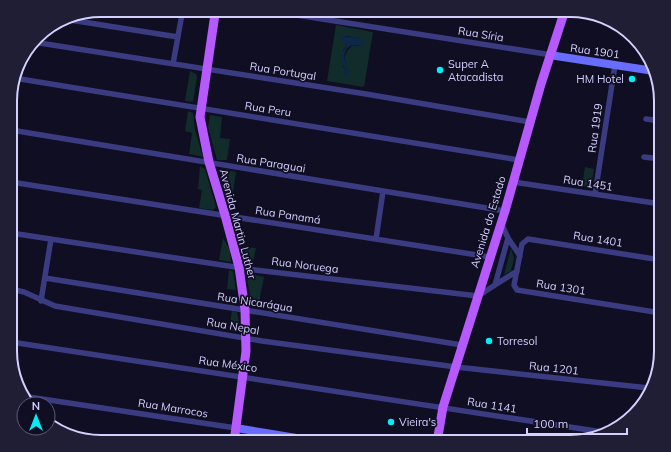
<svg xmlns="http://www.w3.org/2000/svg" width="671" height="452" font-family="Mulish,sans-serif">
	<rect width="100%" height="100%" fill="#100e22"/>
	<path fill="#112c2a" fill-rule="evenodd" d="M336 25 373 32 364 87 327 81ZM345 36 360 38 358 46 353 45C343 53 343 61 349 71L343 77 346 70 343 67V50L347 46 344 42Z
		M190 71 196 74 197 77 193 102 185 101Z
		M188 111 193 113 195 130 203 157 189 154 192 133 185 131Z
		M210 115 222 117 220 138 230 139 227 160H217L208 127Z
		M200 166 205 169 216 207 213 210 199 208 202 190 198 189Z
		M585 167 594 169 591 188 582 186Z
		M226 170 236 172 232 199 224 175V172Z
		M223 238 230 250 231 262 219 260Z
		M243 247 256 248 253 263H250Z
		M511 248 514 258 511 271 504 275Z
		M229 270 233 271 236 290 227 289Z
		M246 273 264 277 258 307 252 306Z
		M232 311 237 312 241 332 229 330Z"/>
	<path fill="#0d2747" d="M342 36 360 38 364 42 363 45C360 46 356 45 353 45 340 49 345 64 349 71L348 75 343 77 341 75 345 73 346 70C339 62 340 53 347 46L341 40Z"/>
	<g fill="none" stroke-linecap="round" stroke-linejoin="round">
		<path stroke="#3a3b81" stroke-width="5.5" d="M284 13 552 55
			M64 19 178 37
			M33 42 366 94 530 122
			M173 64 182 14
			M14 78 519 160
			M646 119 661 121
			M11 130 505 211
			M644 157 661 159
			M11 182 490 257
			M513 182 661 204
			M595 194 615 65
			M11 233 255 270 478 296 495 285 508 238 501 223
			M508 238 520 256
			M376 239 383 191
			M661 260 528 239 522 244 514 285 517 290 661 313
			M45 278 462 345
			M495 285 517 271
			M11 289 24 292 55 306 262 341 456 367 649 388
			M41 301 51 239
			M11 342 609 433
			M22 396 236 428"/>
		<path stroke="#686dfd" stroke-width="8" d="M556 56 654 71
			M236 428 321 442"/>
		<path stroke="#b659fd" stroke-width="9" d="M215 14 200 117 209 162 225 215 239 267 245 310 246 351 234 442
			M437 442 443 407 505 211 541 84 565 10"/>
	</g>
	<g fill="#03edf7" stroke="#100e22" stroke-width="1.5">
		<circle cx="440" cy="70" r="4"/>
		<circle cx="632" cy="79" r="4"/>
		<circle cx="489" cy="341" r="4"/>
		<circle cx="391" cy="422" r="4"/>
	</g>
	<g text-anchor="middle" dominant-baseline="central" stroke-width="3.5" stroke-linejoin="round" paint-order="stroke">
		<g font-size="11" fill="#d3d0fe" stroke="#100e22">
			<text transform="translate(481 34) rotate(9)">Rua Síria</text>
			<text transform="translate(595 51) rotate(8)">Rua 1901</text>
			<text transform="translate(283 71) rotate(9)">Rua Portugal</text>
			<text transform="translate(268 109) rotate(9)">Rua Peru</text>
			<text transform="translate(595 128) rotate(-82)">Rua 1919</text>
			<text transform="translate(271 163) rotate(9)">Rua Paraguai</text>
			<text transform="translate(588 183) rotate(9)">Rua 1451</text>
			<text transform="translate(288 215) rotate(9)">Rua Panamá</text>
			<text transform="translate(488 222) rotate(-73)">Avenida do Estado</text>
			<text transform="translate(238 224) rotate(75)">Avenida Martin Luther</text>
			<text transform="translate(598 239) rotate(9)">Rua 1401</text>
			<text transform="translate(305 265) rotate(7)">Rua Noruega</text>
			<text transform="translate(561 287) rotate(9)">Rua 1301</text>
			<text transform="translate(255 302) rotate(9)">Rua Nicarágua</text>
			<text transform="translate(233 326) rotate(10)">Rua Nepal</text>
			<text transform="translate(228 364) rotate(8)">Rua México</text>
			<text transform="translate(554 368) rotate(6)">Rua 1201</text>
			<text transform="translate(492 405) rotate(9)">Rua 1141</text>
			<text transform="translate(173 408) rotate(9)">Rua Marrocos</text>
		</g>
		<g font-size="11" fill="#d3d0fe" stroke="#100e22" text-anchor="start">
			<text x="448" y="64">Super A<tspan x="448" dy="13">Atacadista</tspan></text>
			<text x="624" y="79" text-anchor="end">HM Hotel</text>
			<text x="497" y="341">Torresol</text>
			<text x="399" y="422">Vieira's</text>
		</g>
	</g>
	<path d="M0 0H671V452H0ZM101 17H570A84 84 0 0 1 654 101V351A84 84 0 0 1 570 435H101A84 84 0 0 1 17 351V101A84 84 0 0 1 101 17Z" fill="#201e34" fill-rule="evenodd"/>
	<path fill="none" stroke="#d3d0fe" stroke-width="2" d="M101 17H570A84 84 0 0 1 654 101V351A84 84 0 0 1 570 435H101A84 84 0 0 1 17 351V101A84 84 0 0 1 101 17Z"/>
	<g transform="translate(36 416)"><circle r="19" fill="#100e22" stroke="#5e5c7a"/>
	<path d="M0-3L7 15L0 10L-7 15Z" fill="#03edf7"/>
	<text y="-6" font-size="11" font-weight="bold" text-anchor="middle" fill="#d3d0fe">N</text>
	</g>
	<path d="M527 428v6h100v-6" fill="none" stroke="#d3d0fe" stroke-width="2"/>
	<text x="533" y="428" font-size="12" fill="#d3d0fe" stroke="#100e22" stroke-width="3" paint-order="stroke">100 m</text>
</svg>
